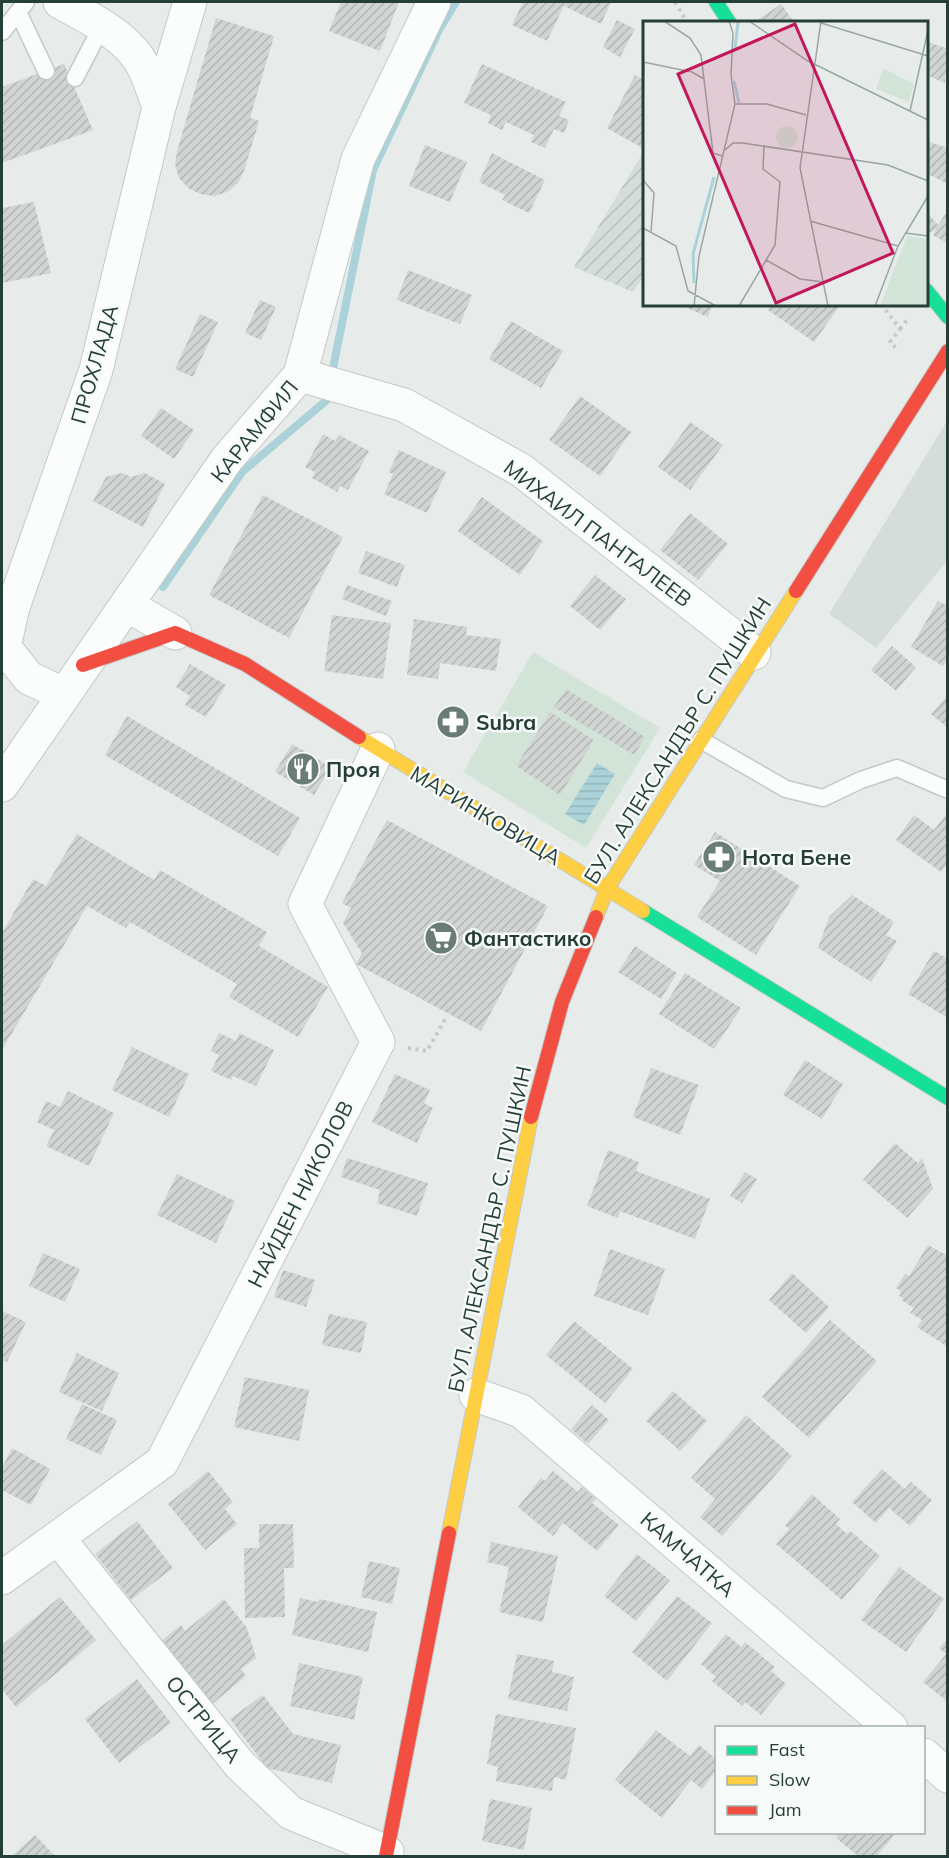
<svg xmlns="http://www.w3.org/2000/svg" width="949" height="1858" font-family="Mulish,sans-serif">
	<defs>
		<pattern id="industrial-furrows" width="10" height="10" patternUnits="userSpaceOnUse" patternTransform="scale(1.5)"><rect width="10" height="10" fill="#d5ddda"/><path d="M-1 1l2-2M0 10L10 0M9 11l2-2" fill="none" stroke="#b7bfbc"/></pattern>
		<pattern id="water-rules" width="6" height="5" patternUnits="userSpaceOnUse" patternTransform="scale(1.5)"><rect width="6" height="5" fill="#aad2d8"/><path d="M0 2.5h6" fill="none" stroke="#92b5ba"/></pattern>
		<pattern id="building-hatch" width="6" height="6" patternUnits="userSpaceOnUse" patternTransform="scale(1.5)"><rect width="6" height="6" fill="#d0d4d3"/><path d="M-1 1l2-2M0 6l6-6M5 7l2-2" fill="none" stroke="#b2b7b6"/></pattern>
	</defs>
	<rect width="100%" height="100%" fill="#e7ecea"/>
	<path fill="#d5ddda" d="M947 421V561L876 648 829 614Z"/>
	<path fill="url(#industrial-furrows)" d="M644 151V276L633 292 574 267Z"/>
	<path fill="#d1e4d7" d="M533 652 660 728 586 848 463 772Z"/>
	<path fill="url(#water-rules)" d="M597 763 615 774 584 825 565 814Z"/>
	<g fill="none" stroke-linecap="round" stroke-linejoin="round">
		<path stroke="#aad2d8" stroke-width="8" d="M331 378 373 170 439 30 456 2
			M163 587 242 472 327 400 329 390"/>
	</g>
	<path fill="url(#building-hatch)" d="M341 2H399L380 51 329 31Z
		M523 2H611L601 24 564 6 547 41 512 25Z
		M781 4 794 22H754Z
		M216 18 274 36 250 118 259 121 244 171 238 183 227 192 214 196 200 194 188 188 179 178 175 165 177 151Z
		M617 20 635 29 620 57 603 47Z
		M926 41 948 49 945 83 926 75Z
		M64 64 93 130 2 163V87Z
		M482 64 566 102 559 116 569 120 564 133 554 129 545 148 531 142 534 135 506 122 502 130 488 123 491 115 464 103Z
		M635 75 644 80V149L607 128Z
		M926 141 948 148V184L926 173Z
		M425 145 467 162 450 202 409 186Z
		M492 153 545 180 529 213 502 200 505 195 479 182Z
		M34 202 51 273 2 283V208Z
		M948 210V238L945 242 933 235 936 229 930 233 926 229V211L938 225Z
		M408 270 472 295 460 324 397 300Z
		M260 300 276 307 261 340 245 333Z
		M678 304H713L708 317Z
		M772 304H841L814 342 768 310Z
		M200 314 218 322 193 377 175 369Z
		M511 321 563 351 541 388 489 359Z
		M580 396 631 432 600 476 549 440Z
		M161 408 194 430 174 459 141 436Z
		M690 422 723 445 690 490 658 467Z
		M323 434 335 441 339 435 369 451 348 490 340 486 337 492 312 478 315 472 305 467Z
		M399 450 446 472 427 513 384 494 393 474 389 472Z
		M122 473 131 477 145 473 165 484 143 527 93 501 106 477Z
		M263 495 343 537 289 638 209 595Z
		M482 497 543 541 520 575 458 531Z
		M690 513 728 544 698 580 660 550Z
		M366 551 405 565 397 587 358 573Z
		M595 575 626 599 600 630 570 606Z
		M347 585 392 601 386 616 342 599Z
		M938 601 948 606V659L943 666 911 647Z
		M332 615 391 623 383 679 324 671Z
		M414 619 467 627 466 635 501 639 496 671 440 663 438 679 407 675Z
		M892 646 916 667 896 691 871 670Z
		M190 664 226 685 206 717 185 705 190 696 176 687Z
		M566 689 645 737 634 755 554 707Z
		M948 695V728L931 714Z
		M550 712 594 740 560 795 516 766Z
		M127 716 300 818 278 856 105 755Z
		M292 744 331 767 314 795 275 772Z
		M948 812V863L941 872 896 840 914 815 934 830Z
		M387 820 548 906 481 1031 356 964 362 953 343 923 351 908 342 903Z
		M715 832 800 886 756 955 697 917 720 881 694 865Z
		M77 834 154 880 160 870 267 932 259 946 328 987 298 1037 229 997 237 984 130 922 126 928 87 906 2 1050V933L33 879 46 886Z
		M852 895 894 922 886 935 897 941 871 982 818 948 829 917Z
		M635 946 677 973 661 999 618 972Z
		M934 951 948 959V1018L908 994Z
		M685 973 741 1008 714 1049 659 1014Z
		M219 1033 236 1041 239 1033 274 1050 256 1086 233 1076 231 1080 211 1071 219 1055 211 1051Z
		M132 1047 189 1074 169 1117 112 1090Z
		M805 1060 843 1084 822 1119 783 1095Z
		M651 1068 699 1085 680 1135 633 1117Z
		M395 1074 430 1090 424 1103 433 1108 417 1143 372 1122Z
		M68 1091 114 1113 89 1166 46 1146 54 1130 37 1122 46 1101 60 1107Z
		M895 1143 918 1163 922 1158 933 1189 907 1218 863 1180Z
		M608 1150 639 1162 636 1171 710 1199 695 1239 620 1211 618 1218 587 1206Z
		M347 1158 428 1183 417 1216 377 1203 380 1190 341 1177Z
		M745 1172 757 1179 742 1203 730 1196Z
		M177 1174 235 1201 216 1243 157 1215Z
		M928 1245 948 1256V1347L917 1327 922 1320 910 1313 914 1308 901 1300 903 1298 899 1296 901 1291 896 1288 905 1274 909 1276Z
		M610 1249 665 1269 648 1315 594 1296Z
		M43 1253 80 1269 65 1302 29 1286Z
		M283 1270 315 1280 306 1307 274 1297Z
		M792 1273 829 1307 806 1333 769 1300Z
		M2 1311 26 1322 7 1362 2 1360Z
		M329 1314 367 1322 361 1353 322 1345Z
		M830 1320 877 1361 809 1438 762 1397Z
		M574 1321 633 1369 605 1403 546 1355Z
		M77 1353 119 1373 102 1411 59 1392Z
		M245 1377 309 1390 299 1441 234 1427Z
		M673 1391 707 1421 680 1451 646 1421Z
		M82 1404 117 1420 101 1455 66 1439Z
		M592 1405 609 1420 588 1444 571 1429Z
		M746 1415 792 1456 722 1536 700 1517 715 1499 691 1478Z
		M12 1448 50 1469 31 1505 2 1490V1468Z
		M882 1469 905 1489 911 1482 932 1500 910 1526 889 1508 876 1523 852 1502Z
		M208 1471 233 1502 225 1509 237 1524 205 1550 168 1504Z
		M553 1471 578 1492 582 1487 596 1499 592 1503 619 1525 597 1551 563 1523 553 1536 518 1507 541 1478 545 1481Z
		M812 1494 840 1519 836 1524 847 1534 850 1531 880 1556 842 1600 776 1544 789 1529 785 1525Z
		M137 1521 173 1568 131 1600 95 1554Z
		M259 1524H293L294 1568H284L285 1617 245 1618 244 1548H259Z
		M491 1542 558 1556 543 1622 499 1612 509 1567 487 1562Z
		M637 1554 670 1580 636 1621 604 1596Z
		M369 1561 400 1568 392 1604 361 1597Z
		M899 1567 944 1599 906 1652 861 1620Z
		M677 1596 712 1623 667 1681 632 1652Z
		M60 1597 96 1640 16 1707 2 1689V1645Z
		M300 1598 318 1602 319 1599 377 1612 368 1652 292 1635Z
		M224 1599 247 1628 256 1658 241 1669 246 1676 211 1705 160 1642 181 1625 185 1631Z
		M726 1634 741 1647 745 1642 775 1667 771 1671 786 1684 761 1715 745 1702 742 1706 712 1681 716 1677 701 1664Z
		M948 1638V1702L923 1682 946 1654 939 1648Z
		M517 1654 554 1661 552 1672 574 1677 567 1711 508 1699Z
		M299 1663 363 1677 354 1720 290 1706Z
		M137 1679 171 1723 119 1763 85 1719Z
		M263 1695 293 1734 341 1745 332 1783 267 1768 230 1719Z
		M496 1714 576 1728 566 1780 554 1777 552 1791 496 1781 498 1767 487 1764Z
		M656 1730 690 1756 699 1745 716 1759V1771L702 1789 691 1780 662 1818 615 1780Z
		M490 1799 532 1808 524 1850 482 1841Z
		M841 1832H897L877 1856H858L836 1838Z
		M35 1835 55 1856H12Z"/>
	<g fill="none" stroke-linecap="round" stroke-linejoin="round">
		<defs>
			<path id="lane" d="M18 12 46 71
				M2 32 26 2
				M75 78 102 26
				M701 740 786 789 823 798 861 780 897 768 948 790"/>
			<path id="street" d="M60 2C89 18 129 36 144 68 150 80 154 94 159 107
				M300 375 404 405 521 470 754 653
				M127 605 175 633
				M63 694 29 678 4 647 13 607 96 370 159 107 190 2
				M2 785 227 459 300 375 358 159 434 2
				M476 1395 521 1411 891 1728
				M58 1538 240 1765 291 1813 387 1852
				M2 1578 162 1462 378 1042 305 904 378 749
				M924 1755 948 1776"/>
			<path id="fast" d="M716 2 729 22
				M926 290 948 317
				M643 911 948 1098"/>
			<path id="slow" d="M359 737 643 911
				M596 917 607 889 796 591
				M449 1533 531 1117"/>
			<path id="jam" d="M796 591 948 351
				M83 665 175 633 245 664 359 737
				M531 1117 562 1002 596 917
				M386 1856 449 1533"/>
		</defs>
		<use href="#lane" stroke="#c4c9c7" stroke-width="19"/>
		<use href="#street" stroke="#c4c9c7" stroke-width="35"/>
		<use href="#fast" stroke="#c3c9c7" stroke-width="16"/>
		<use href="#slow" stroke="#c3c9c7" stroke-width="16"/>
		<use href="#jam" stroke="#c3c9c7" stroke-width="16"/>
		<path stroke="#c2cbc8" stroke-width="4" stroke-dasharray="3 4.5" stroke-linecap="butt" d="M675 2 687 22
			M881 304 900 329 890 342 896 348
			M900 329 909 317
			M408 1048 427 1051 447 1016"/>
		<use href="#lane" stroke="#fbfcfc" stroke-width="16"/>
		<use href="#street" stroke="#fbfcfc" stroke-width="33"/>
		<use href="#fast" stroke="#16e098" stroke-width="14"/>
		<use href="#slow" stroke="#ffcf43" stroke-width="14"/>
		<use href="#jam" stroke="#f24e42" stroke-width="14"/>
	</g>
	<defs>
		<symbol id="pharmacy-disc" viewBox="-11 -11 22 22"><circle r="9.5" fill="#697c76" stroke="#f6faf8"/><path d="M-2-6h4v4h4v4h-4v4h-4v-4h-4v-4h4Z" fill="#fff"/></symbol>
		<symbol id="restaurant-disc" viewBox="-11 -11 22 22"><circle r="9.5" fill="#697c76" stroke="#f6faf8"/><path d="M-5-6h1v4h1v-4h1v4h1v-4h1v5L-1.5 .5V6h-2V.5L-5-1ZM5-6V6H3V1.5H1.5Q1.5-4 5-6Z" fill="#fff"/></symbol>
		<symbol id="supermarket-disc" viewBox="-11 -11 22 22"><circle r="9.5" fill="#697c76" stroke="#f6faf8"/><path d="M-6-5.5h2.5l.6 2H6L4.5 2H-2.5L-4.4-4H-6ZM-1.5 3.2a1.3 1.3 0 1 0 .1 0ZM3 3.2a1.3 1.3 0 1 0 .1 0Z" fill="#fff"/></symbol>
	</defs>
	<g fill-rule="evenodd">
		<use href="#pharmacy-disc" x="434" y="703" width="38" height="38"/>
		<use href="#restaurant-disc" x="284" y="750" width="38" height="38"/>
		<use href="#pharmacy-disc" x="700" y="838" width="38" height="38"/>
		<use href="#supermarket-disc" x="422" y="919" width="38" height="38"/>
	</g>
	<g text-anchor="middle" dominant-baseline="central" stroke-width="5" stroke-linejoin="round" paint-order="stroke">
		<g font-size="21" fill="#253f38" stroke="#f6faf8">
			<text transform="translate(94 364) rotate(-74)">ПРОХЛАДА</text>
			<text transform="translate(254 431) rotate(-51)">КАРАМФИЛ</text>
			<text transform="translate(598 533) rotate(37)">МИХАИЛ ПАНТАЛЕЕВ</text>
			<text transform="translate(677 740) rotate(-58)">БУЛ. АЛЕКСАНДЪР С. ПУШКИН</text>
			<text transform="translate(486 815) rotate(31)">МАРИНКОВИЦА</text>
			<text transform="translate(300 1194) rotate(-63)">НАЙДЕН НИКОЛОВ</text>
			<text transform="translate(489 1229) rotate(-78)">БУЛ. АЛЕКСАНДЪР С. ПУШКИН</text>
			<text transform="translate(688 1554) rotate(41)">КАМЧАТКА</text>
			<text transform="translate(204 1719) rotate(51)">ОСТРИЦА</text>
		</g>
		<g font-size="21" font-weight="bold" fill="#253f38" stroke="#f6faf8" text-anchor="start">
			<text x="476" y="722">Subra</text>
			<text x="326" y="769">Проя</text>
			<text x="742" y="857">Нота Бене</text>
			<text x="464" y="938">Фантастико</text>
		</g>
	</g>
	<g transform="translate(643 21)">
		<rect width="285" height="285" fill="#e7ecea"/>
		<path d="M240 47 271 63 266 81 233 68Z" fill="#d1e4d7"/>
		<path d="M264 215 285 218V285H237Z" fill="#d1e4d7"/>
		<path d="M133 116a11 11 0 1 1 22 0a11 11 0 1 1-22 0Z" fill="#d1e4d7"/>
		<path fill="none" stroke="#aad2d8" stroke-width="3" d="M92 28 95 1M91 60 96 82M51 262 50 233 71 156"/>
		<path fill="none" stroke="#99a7a3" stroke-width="1.5" d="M21 0 47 17 58 34 70 132 79 135M106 0 165 40 285 99M178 0 157 147 185 285M178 2 285 35M0 41 49 51 61 58M0 77 1 41M92 83H124L163 94M267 90 285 9M82 129 90 122H100L245 144 285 160M0 159 11 172 8 211M167 200 255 225M0 207 33 225 45 270 73 285M262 212 285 215M123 239 157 258 180 261M51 285 56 235 92 83 88 54 90 12 86 0M96 285 132 224 137 161 120 148 121 125M232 285 255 225 285 175"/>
		<path fill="#c2185b" fill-opacity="0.15" stroke="#c2185b" stroke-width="3" d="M152 3 250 232 133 282 35 53Z"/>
		<rect width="285" height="285" fill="none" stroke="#253f38" stroke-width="3"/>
	</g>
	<rect width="949" height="1858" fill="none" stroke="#253f38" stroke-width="6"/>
	<rect x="715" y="1726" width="210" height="108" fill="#f6faf8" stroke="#a2afab" stroke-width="1.5"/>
	<rect x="727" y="1746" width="30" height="9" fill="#16e098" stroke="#a2afab" stroke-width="1.5"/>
	<text x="769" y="1756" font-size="18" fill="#253f38">Fast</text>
	<rect x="727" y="1776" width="30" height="9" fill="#ffcf43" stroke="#a2afab" stroke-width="1.5"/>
	<text x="769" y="1786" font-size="18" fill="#253f38">Slow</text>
	<rect x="727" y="1806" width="30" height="9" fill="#f24e42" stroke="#a2afab" stroke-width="1.5"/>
	<text x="769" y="1816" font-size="18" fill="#253f38">Jam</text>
</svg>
